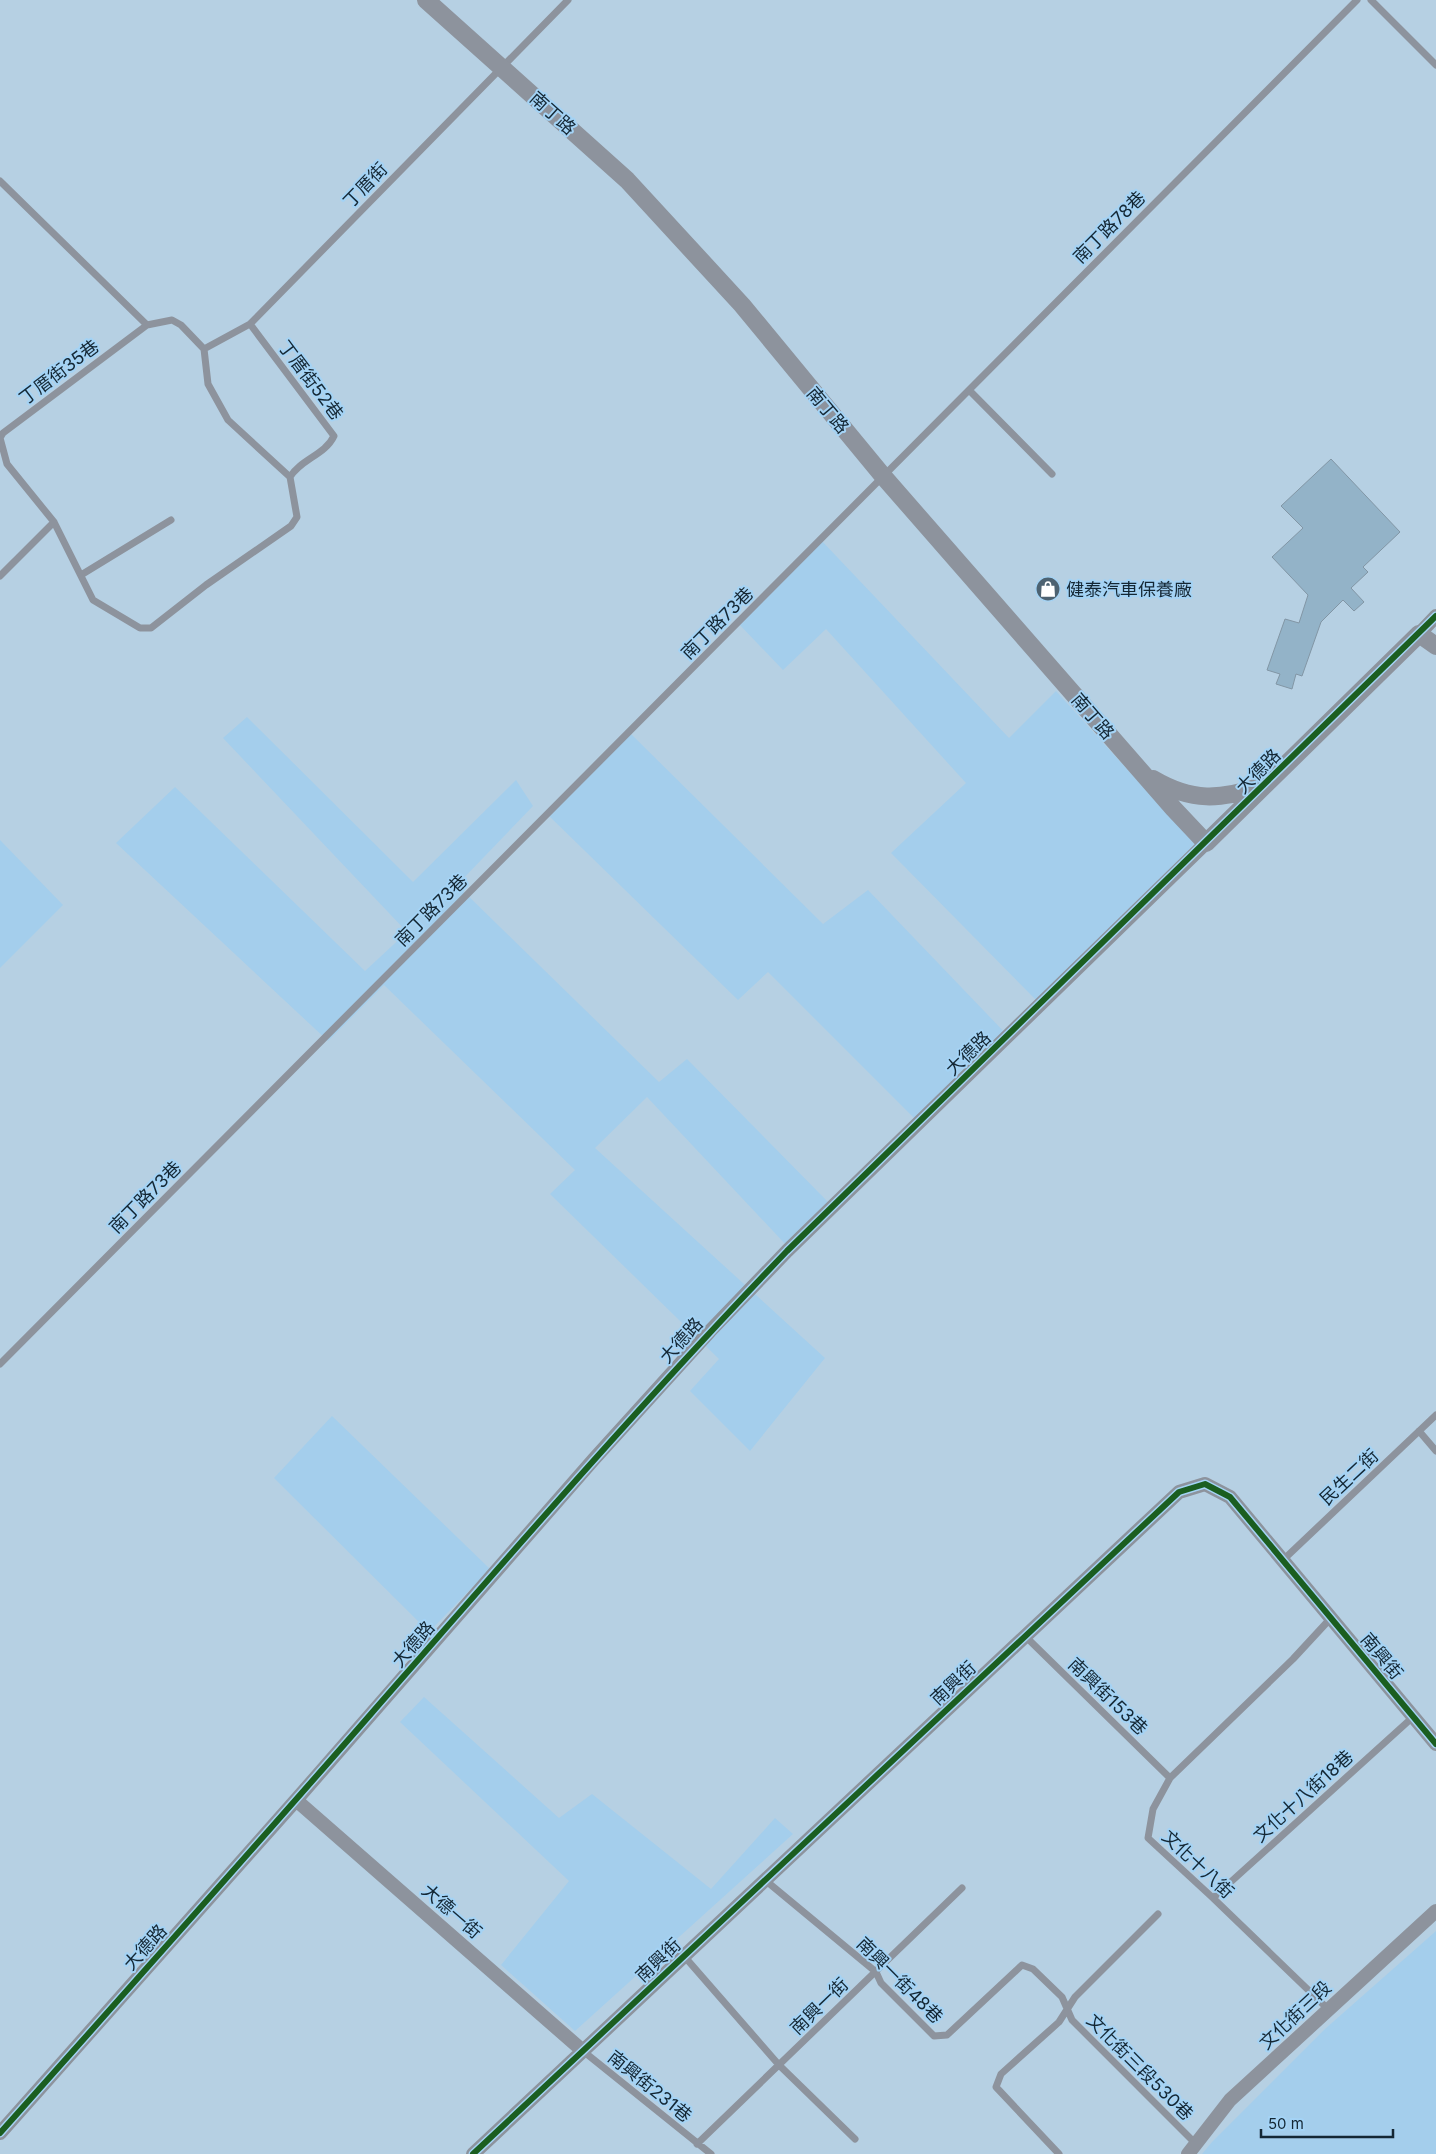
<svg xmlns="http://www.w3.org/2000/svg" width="1436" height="2154" font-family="Inter,'Noto Sans TC',sans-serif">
	<rect width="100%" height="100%" fill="#b6d0e3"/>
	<path fill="#a4ceec" d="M819 538 1009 738 1056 691 1195 844 1038 1002 891 853 966 783 826 629 783 670 736 621Z
		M247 717 413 882 516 780 533 806 457 885 659 1082 687 1059 831 1205 788 1247 647 1097 595 1148 825 1358 750 1451 690 1391 719 1359 550 1194 575 1170 384 985 328 1041 116 843 175 787 365 971 407 932 223 738Z
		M631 734 823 924 868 890 1010 1038 917 1121 768 972 738 1000 546 813Z
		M0 840 63 905 0 968Z
		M332 1416 490 1569 429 1632 274 1478Z
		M424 1697 559 1818 592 1794 711 1889 775 1818 793 1834 575 2031 501 1965 569 1881 400 1722Z
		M1436 1931V2154H1202L1212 2142 1325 2029Z"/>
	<path fill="#93b3c8" stroke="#8296a5" d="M1331 459 1400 532 1363 567 1368 572 1351 588 1364 602 1354 611 1343 600 1321 622 1302 676 1296 674 1292 689 1276 684 1280 674 1267 670 1285 619 1299 623 1308 595 1272 557 1303 528 1281 506Z"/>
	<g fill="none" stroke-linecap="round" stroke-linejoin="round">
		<path stroke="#8d939d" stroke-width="7" d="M1371 0 1436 65
			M0 181 147 325 172 320 181 325 204 349 250 324 334 436C325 455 301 459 290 477L297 517 291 526 206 585 151 628H140L93 600 54 522 7 464 0 438 3 433 147 325
			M250 324 568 0
			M204 349 208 384 228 420 290 477
			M969 390 1052 474
			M81 575 171 520
			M0 576 54 522
			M0 1364 1357 0
			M1419 1431 1436 1451
			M1282 1561 1436 1415
			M1025 1636 1170 1778
			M765 1880 876 1972 881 1983 934 2036 947 2035 1022 1965 1033 1969 1062 1997 1072 2020 1196 2144
			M1213 1898 1413 1717
			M684 1956 779 2065 855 2139
			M1329 2010 1213 1898 1148 1838 1153 1809 1170 1778 1293 1659 1330 1619
			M583 2051 711 2154
			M697 2144 962 1888
			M1059 2154 996 2087 1001 2074 1059 2022 1075 1997 1158 1914"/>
		<path stroke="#8d939d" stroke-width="14" d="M1419 634 1436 616
			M296 1800 583 2051
			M0 2133 296 1800 594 1459 710 1331 787 1251 1206 843
			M473 2154 1179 1492 1205 1484 1230 1497 1436 1744
			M1188 2154 1230 2100 1436 1911"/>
		<path stroke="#8d939d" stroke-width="18" d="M426 0 627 180 742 305 883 476 1173 808 1206 843 1419 634 1436 646
			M1153 779C1192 802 1220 800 1262 786"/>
		<defs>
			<path id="cycleway" d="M0 2133C124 1994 248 1855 370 1715 507 1558 643 1401 787 1251L1436 616
				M473 2154 1179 1492 1205 1484 1230 1497 1436 1744"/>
		</defs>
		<use href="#cycleway" stroke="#a4d3f5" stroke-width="9"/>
		<use href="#cycleway" stroke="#1b5e20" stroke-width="6"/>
	</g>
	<defs>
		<symbol id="shop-disc" viewBox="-11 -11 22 22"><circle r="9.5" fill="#4d6271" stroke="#a4d3f5"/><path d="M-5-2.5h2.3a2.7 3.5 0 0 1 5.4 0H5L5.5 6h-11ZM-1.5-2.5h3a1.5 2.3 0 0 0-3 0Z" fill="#fff"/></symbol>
	</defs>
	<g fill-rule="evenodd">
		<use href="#shop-disc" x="1034" y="575" width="28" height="28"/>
	</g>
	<g text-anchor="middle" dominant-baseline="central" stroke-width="4" stroke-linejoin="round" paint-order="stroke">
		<g font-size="18" fill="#142734" stroke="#a4d3f5">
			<text transform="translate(553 113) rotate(42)">南丁路</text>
			<text transform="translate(365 185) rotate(-46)">丁厝街</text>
			<text transform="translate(1109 227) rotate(-45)">南丁路78巷</text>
			<text transform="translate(59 372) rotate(-37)">丁厝街35巷</text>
			<text transform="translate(311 380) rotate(53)">丁厝街52巷</text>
			<text transform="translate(828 410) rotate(50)">南丁路</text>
			<text transform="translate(717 623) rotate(-45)">南丁路73巷</text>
			<text transform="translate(1093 716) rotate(49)">南丁路</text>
			<text transform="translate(1258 771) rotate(-45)">大德路</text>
			<text transform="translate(431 910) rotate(-45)">南丁路73巷</text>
			<text transform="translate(968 1053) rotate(-44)">大德路</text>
			<text transform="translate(145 1197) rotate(-45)">南丁路73巷</text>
			<text transform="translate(681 1340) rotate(-48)">大德路</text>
			<text transform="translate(1349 1477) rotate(-43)">民生二街</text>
			<text transform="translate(413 1644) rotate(-49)">大德路</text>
			<text transform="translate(1382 1656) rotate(50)">南興街</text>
			<text transform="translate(953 1683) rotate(-43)">南興街</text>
			<text transform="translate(1108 1696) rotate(44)">南興街153巷</text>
			<text transform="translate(1303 1796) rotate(-42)">文化十八街18巷</text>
			<text transform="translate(1198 1864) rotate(43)">文化十八街</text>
			<text transform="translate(452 1911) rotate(41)">大德一街</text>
			<text transform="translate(145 1947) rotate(-48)">大德路</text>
			<text transform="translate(658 1960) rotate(-43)">南興街</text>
			<text transform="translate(900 1980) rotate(45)">南興一街48巷</text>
			<text transform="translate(819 2006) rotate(-44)">南興一街</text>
			<text transform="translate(1295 2015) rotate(-43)">文化街三段</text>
			<text transform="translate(1140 2067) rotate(45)">文化街三段530巷</text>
			<text transform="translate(650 2086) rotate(39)">南興街231巷</text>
		</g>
		<g font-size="18" fill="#142734" stroke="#a4d3f5" text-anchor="start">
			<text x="1066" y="589">健泰汽車保養廠</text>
		</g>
	</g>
	<path d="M1261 2129v8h132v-8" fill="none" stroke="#142734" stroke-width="2.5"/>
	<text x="1268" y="2129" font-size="15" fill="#142734" stroke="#a4d3f5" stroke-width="4" paint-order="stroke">50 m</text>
</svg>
